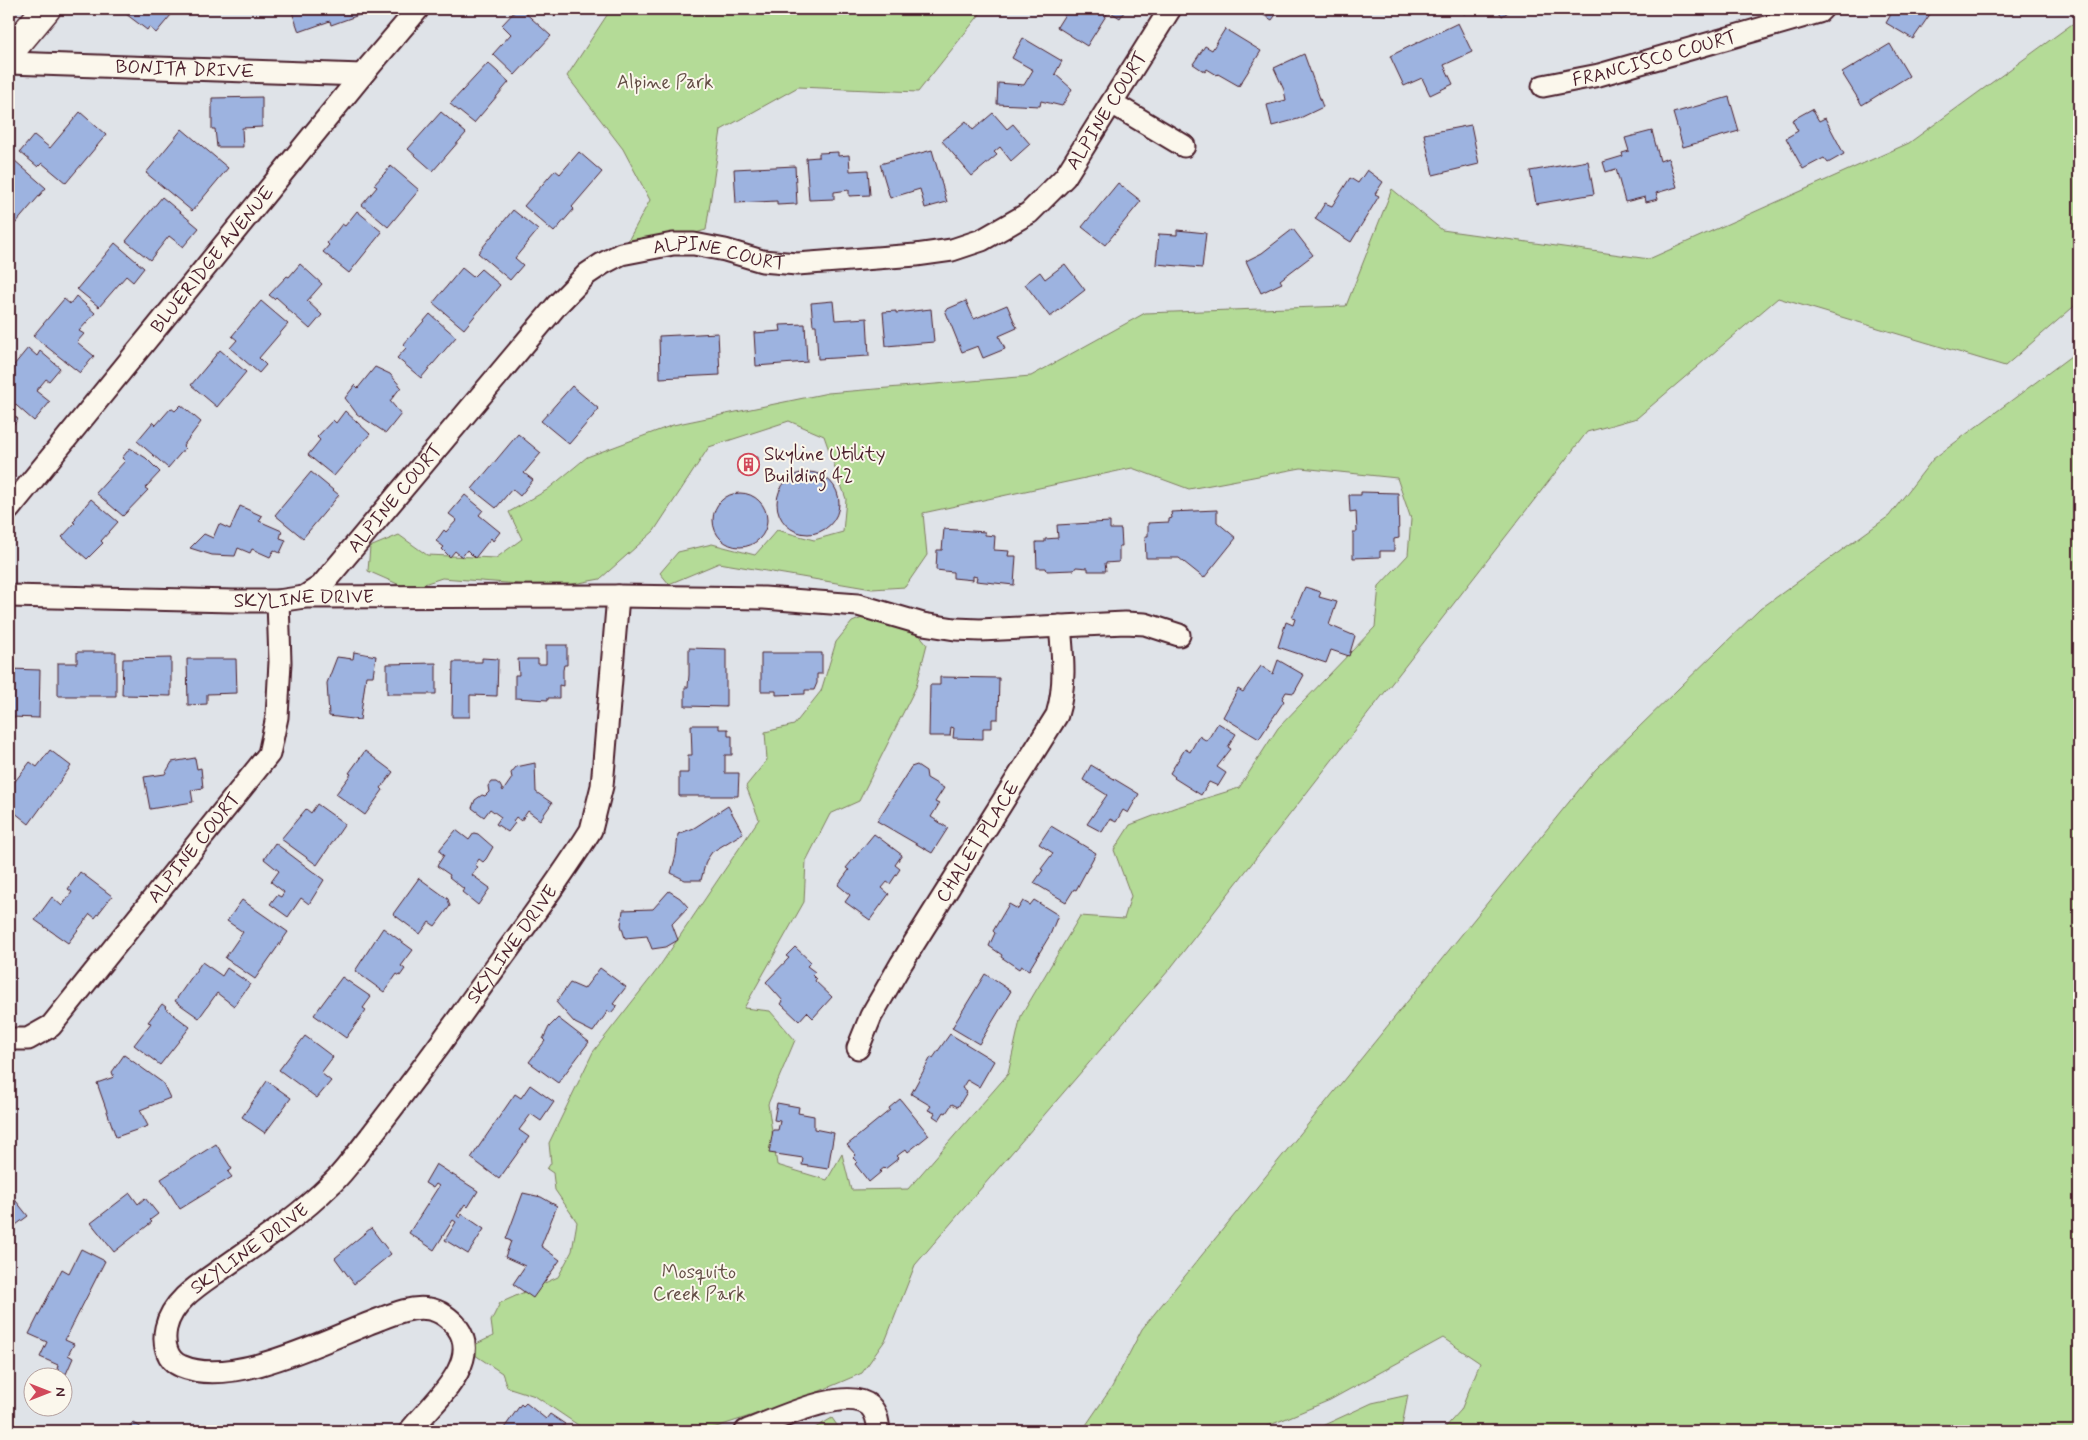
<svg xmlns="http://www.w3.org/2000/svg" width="2088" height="1440" font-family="Mynerve,sans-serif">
	<rect width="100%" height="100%" fill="#dfe3e8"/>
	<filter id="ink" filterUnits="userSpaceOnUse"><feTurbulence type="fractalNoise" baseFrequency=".02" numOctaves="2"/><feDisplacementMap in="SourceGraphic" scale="10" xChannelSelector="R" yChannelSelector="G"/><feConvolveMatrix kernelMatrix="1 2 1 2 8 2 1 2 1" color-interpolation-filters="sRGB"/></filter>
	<g filter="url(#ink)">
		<path fill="#b4db97" stroke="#7f7d61" d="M611 9H984L918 92 798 87 721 130 706 230 621 254 650 200 623 149 567 76Z
			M2079 19V302L2005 366 1778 298 1637 418 1587 432 1169 970 915 1265 886 1339 862 1373 799 1400 704 1431H587L535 1396 507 1387 502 1373 466 1349 493 1336 491 1321 500 1303 558 1277 572 1251 577 1222 555 1190 553 1173 547 1169 551 1163 549 1143 593 1052 657 970 759 819 746 786 767 760 765 732 794 725 821 691 836 642 852 622 895 605 927 644 916 687 859 801 830 814 806 861 804 902 744 1008 770 1011 795 1040 768 1104 777 1165 827 1180 842 1154 851 1190 908 1189 1008 1074 1021 1016 1080 916 1124 919 1131 896 1114 850 1130 825 1174 808 1239 788 1278 728 1375 627 1379 586 1408 555 1411 519 1397 478 1301 468 1189 489 1132 468 923 513 927 555 905 587 872 589 719 563 669 584 660 573 678 552 712 544 755 555 777 530 814 540 843 532 846 499 824 436 789 421 709 447 654 531 600 579 558 587 442 578 409 589 368 571 370 547 399 535 427 555 496 558 522 539 509 512 547 490 587 457 673 425 828 393 1031 376 1145 313 1346 306 1392 189 1442 230 1649 259 1909 143Z
			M2079 350V1431H1442L1461 1410 1480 1363 1443 1338 1330 1400 1256 1431H1082L1112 1387 1142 1329 1595 770 1760 609 1889 516 1933 459Z
			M1408 1395 1401 1431H1311L1372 1403Z
			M832 1418 841 1431H810Z"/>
		<path fill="#9db3e0" stroke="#4a1f2b" d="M131 9H176L156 33 149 27 147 30 126 14Z
			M291 9H357L359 15 331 25 330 21 299 32Z
			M517 9H521L551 36 515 75 493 54 511 34 502 25Z
			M545 9H560L554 16Z
			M1064 9H1126L1120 18 1109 11 1087 46 1057 27 1067 11Z
			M1253 9H1280L1272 20Z
			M1461 9H1473L1464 14Z
			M1497 9H1513L1502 16Z
			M1894 9H1932L1933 10 1913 39 1886 23Z
			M1458 23 1472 52 1444 65 1453 84 1430 95 1422 78 1404 86 1390 56Z
			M1225 29 1261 51 1239 86 1218 74 1217 75 1207 69 1205 72 1193 64 1205 46 1212 50Z
			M1023 38 1062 61 1055 74 1072 89 1062 106 1041 101 1040 106 997 104 998 83 1024 85 1033 70 1012 58Z
			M1890 44 1909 76 1862 105 1842 73Z
			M1304 54 1323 107 1298 119 1272 126 1267 105 1286 100 1284 90 1274 68Z
			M488 63 509 82 474 123 450 104Z
			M262 97V127L242 128 243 147H217L215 129H212V98Z
			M1729 97 1739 131 1683 147 1673 113Z
			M1812 109 1819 121 1825 118 1844 154 1828 163 1824 158 1803 169 1786 138 1798 131 1792 120Z
			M80 112 106 135 66 183 42 163 38 167 20 152 34 135 50 148Z
			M441 112 466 133 433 171 408 149Z
			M993 113 1007 129 1013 124 1030 144 1011 161 1000 147 994 152 997 155 972 176 942 141 966 121 973 130Z
			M1471 125 1479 164 1433 175 1424 134Z
			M182 129 228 168 192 211 146 173Z
			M1652 131 1660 161 1668 158 1677 187 1656 193 1658 199 1646 202 1645 197 1625 202 1616 169 1606 172 1603 162 1623 156 1622 153 1629 151 1625 138Z
			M932 150 947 202 925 208 920 189 890 198 880 164Z
			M579 152 602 172 572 207 574 209 554 232 524 206 555 170 560 174Z
			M838 152V156L849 155 850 171 868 170 870 195 849 196V190L834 192V199L809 200 806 158 819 157V153Z
			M14 160 46 188 15 224 9 218V166Z
			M1588 161 1594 194 1536 204 1530 171Z
			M391 166 419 190 388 227 362 205 377 187 374 185Z
			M795 166 797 204 777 205V201L736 203 734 169Z
			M1367 170 1383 182 1375 194 1379 196 1351 242 1315 219 1325 203 1332 206 1350 178 1358 183Z
			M1118 183 1141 201 1105 245 1082 227Z
			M162 197 199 228 183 247 169 236 150 260 126 241Z
			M513 210 538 230 515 258 523 265 510 280 478 253Z
			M357 211 382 232 349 273 323 252 329 245 327 243 342 224 345 226Z
			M1293 229 1313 255 1280 280 1282 283 1261 293 1246 261 1262 253Z
			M1177 230 1206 233 1202 268 1156 264 1159 234 1177 235Z
			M115 243 144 268 133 282 126 276 99 307 77 289Z
			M300 264 322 284 307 301 322 315 310 329 285 307 286 306 276 297 274 299 269 295 287 276 289 277Z
			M1065 264 1085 290 1050 317 1025 284 1040 272 1045 279Z
			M462 268 473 277 481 269 500 285 464 329 433 303Z
			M76 296 95 313 79 331 84 334 77 342 94 356 80 373 33 336 64 299 70 304Z
			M261 301 288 324 259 358 266 365 259 373 230 348 237 340 232 336Z
			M833 301 835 320 867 318 869 356 818 359 816 325H813L811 303Z
			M966 301 974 319 1007 305 1017 328 999 336 1005 349 983 358 978 346 962 352 945 310Z
			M931 309 934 342 886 346 883 312 896 311V313Z
			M430 314 456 337 421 378 397 358 406 348 403 345Z
			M805 324 807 362 756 366 754 333 781 331 780 325Z
			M718 333 720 375 660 378 659 336Z
			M28 348 37 356 40 351 60 368 49 381 46 379 36 391 50 402 34 421 9 399V371Z
			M220 350 246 372 217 407 191 385Z
			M375 367 390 374 401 387 390 401 401 414 386 433 357 414 345 398 355 385 358 388Z
			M572 386 599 409 569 444 541 421Z
			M181 405 201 422 183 446 185 448 168 468 137 441 153 422 156 425 171 408 175 411Z
			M9 411 18 419 9 430Z
			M345 411 370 434 334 476 308 455 320 440 317 437 333 420 336 423Z
			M518 434 541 453 524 473 533 480 520 496 512 489 496 508 472 489Z
			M130 448 146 458 160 472 145 488 148 490 123 516 96 493 125 461 122 458Z
			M758 457V472H739V458Z
			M311 472 339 495 303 538 275 515Z
			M777 503a31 31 0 1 1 62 0a31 31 0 1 1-62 0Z
			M1361 492 1398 493 1399 538 1394 539V551H1380V557L1353 558V532H1357L1356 511 1350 512 1349 495H1361Z
			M713 520a27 27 0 1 1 54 0a27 27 0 1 1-54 0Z
			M465 495 483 510 479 515 500 532 493 541 491 538 475 558 467 550 462 557 455 551 450 557 442 549 444 547 436 541 444 530 446 532 457 520 449 514Z
			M91 499 118 522 101 541 103 543 87 559 62 537 75 523 73 522 76 519 75 518Z
			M240 506 262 516 259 521 282 531 280 538 286 540 280 553 274 550 270 557 252 549 250 553 238 548 235 556 212 555 190 548 204 534 213 538 219 524 230 529Z
			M1217 510V522L1236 538 1204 578 1179 558H1146L1145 536H1148V523L1169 522V519L1172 518 1171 512Z
			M1110 522V529H1121L1122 546H1119V562L1105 563 1106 571H1088V568L1076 567 1074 570 1047 571 1046 568H1037L1036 542H1045V539L1058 538 1057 525Z
			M944 529 985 532V535L995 536 994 550 1009 551 1008 556H1016L1014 585 976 581 977 577 973 576V580L953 578V572L936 570 937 550H942Z
			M1305 587 1321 592 1319 597 1337 602 1329 625 1355 636 1349 656 1331 650 1326 663 1278 647 1286 622 1293 625 1295 619 1292 618Z
			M546 645H567V665H564L563 670V686L559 685V698H548V700L515 698V675H519L518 659H538V664H546Z
			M689 648 726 649V707L685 706V687H688L689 675Z
			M77 652H116V696H58V663H77Z
			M354 652 376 656 373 676H366L360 720 329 716 327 683 337 657 353 659Z
			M761 653H822V674H817V683L814 690H805V694L776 695V691H761Z
			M171 658V696L122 695 123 659Z
			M482 658 498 659 497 696 470 695V717H452L453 662H482Z
			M187 659H236L237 693 207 694V704L188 705Z
			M1278 660 1304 675 1294 693 1286 692 1282 699 1284 701 1259 739 1223 717 1238 689 1243 692 1261 666 1273 674Z
			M436 663V694H387V664Z
			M9 669 40 670 39 718 11 717 9 704Z
			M940 677 999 678 998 719H992V728H983V739L953 738 954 728 951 727 950 736H929L930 685H940Z
			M1218 723 1236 734 1228 747 1231 749 1217 767 1226 773 1218 786 1209 782 1201 795 1174 778 1175 777 1170 773 1185 749 1190 752 1199 736 1207 741Z
			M691 725H719V729H728V736H732V755H725V773H739L738 796H679V773H688V755H692Z
			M50 750 71 766 29 824 9 808V789L30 762 37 767Z
			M365 751 393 772 381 788 383 790 365 815 336 794 351 774 349 773Z
			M195 758 197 769 201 768 203 788 191 790 193 802 150 809 144 777 165 774 172 762Z
			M535 763 536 792 552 803 540 820 528 811 521 821 516 817 513 821 515 823 508 832 496 824 501 817 490 809 484 817 472 808 475 800 482 795 485 796 489 792 488 786 491 782H496L500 785 503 791 512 778 511 773 516 767Z
			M917 765 926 771 927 778 944 788 935 802 939 804 931 817 948 828 932 853 877 821 911 767Z
			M1091 765 1139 794 1128 813 1123 810 1116 822 1110 819 1102 832 1087 824 1107 795 1083 780Z
			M317 804 345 824 317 865 281 839 306 809 311 813Z
			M728 806 743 833 712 852 706 861 701 880H685L671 873 676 855 678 834 694 828Z
			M9 825 16 832 9 839Z
			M1051 826 1096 853 1076 890 1074 889 1066 902 1034 883 1043 870 1041 869 1053 853 1039 844Z
			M456 830 469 840 474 833 478 834 493 847 486 859 483 862 479 859 475 865 478 867 472 875 490 888 478 905 462 892 464 889 449 877 450 875 437 866 444 855 440 852V849Z
			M874 834 902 855 895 865 900 869 890 884 887 882 882 888 889 894 870 920 845 902 850 895 838 885 849 870 846 868Z
			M275 843 324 880 309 904 301 898 288 917 270 904 277 895 281 897 284 892 271 882 279 871 264 859Z
			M80 872 112 896 95 918 90 914 68 943 35 920 52 897 62 906 72 892 68 889Z
			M419 878 448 899 450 906 435 926 429 922 420 934 393 914Z
			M669 891 680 898 688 907 672 924 678 940 666 947 652 949 647 936 625 938 621 925 623 910 653 909Z
			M242 900 288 932 255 979 225 958 243 932 227 921Z
			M1034 900 1058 915 1050 935 1029 970 1021 966 1019 969 1001 957 1002 955 989 946 995 933 993 931 1009 904 1018 909 1023 901 1030 905Z
			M383 928 413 950 401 966 405 969 400 976 397 974 384 992 355 971Z
			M795 947 811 962 807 966 815 972 812 975 816 979 815 981 832 997 813 1018 807 1012 799 1021 781 1004 783 1001 766 982 789 958 786 956Z
			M202 962 222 976 227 968 250 984 234 1006 217 993 199 1018 175 1001Z
			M600 968 626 987 613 1004 617 1006 611 1013 608 1011 593 1032 575 1023 556 1002 570 983 584 989Z
			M985 974 1011 991 979 1044 952 1028Z
			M342 977 371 997 363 1008 366 1010 346 1038 314 1015Z
			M162 1004 166 1007 165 1008 190 1027 160 1065 134 1045 151 1023 148 1022Z
			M558 1018 589 1042 558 1083 529 1062 545 1041 543 1039 549 1027Z
			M950 1034 994 1061 979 1087 967 1080 962 1088 967 1092 958 1107 952 1104 946 1113 944 1112 939 1120 933 1116 935 1113 928 1110 931 1106 911 1094 931 1057 933 1058Z
			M305 1036 333 1057 321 1073 331 1081 317 1098 279 1070Z
			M124 1055 163 1083 170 1098 140 1110 148 1126 116 1137 97 1083 114 1077 112 1072Z
			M267 1081 291 1098 265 1133 242 1117Z
			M530 1085 554 1102 541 1121 531 1114 519 1130 529 1137 499 1179 471 1158 515 1094 521 1098Z
			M900 1099 929 1135 908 1152 906 1149 897 1156 899 1158 885 1169 884 1168 880 1171 881 1172 869 1182 855 1164 857 1162 853 1158 856 1155 847 1145 890 1110 889 1108Z
			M777 1103 799 1107 798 1113 814 1116V1129L834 1133 828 1169 802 1165 803 1158 769 1153 773 1130H778L780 1121 774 1120Z
			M216 1144 232 1169 228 1172 232 1177 180 1209 161 1179Z
			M436 1164 478 1191 468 1207 465 1204 457 1216 460 1218 462 1214 484 1229 468 1254 445 1240 456 1222 453 1220 434 1250 409 1233 439 1186 436 1184 433 1188 425 1183Z
			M130 1193 138 1204 145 1198 158 1214 150 1220 152 1222 114 1252 91 1223Z
			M523 1193 541 1197 557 1206 541 1246 560 1260 533 1298 513 1284 525 1266 505 1257 511 1241 506 1239Z
			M12 1196 28 1216 9 1230V1198Z
			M371 1228 391 1254 354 1284 335 1258Z
			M81 1249 105 1261 65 1340 74 1344 68 1355 73 1358 66 1374 57 1369 58 1365 40 1357 47 1342 29 1334 62 1269 69 1273Z
			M526 1403 546 1419 550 1414 565 1424 560 1431H502L521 1404 523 1406Z
			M133 1422 146 1431H126Z"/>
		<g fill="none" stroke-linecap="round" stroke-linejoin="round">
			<defs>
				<g id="street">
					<path id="s1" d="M9 63 362 75"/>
					<path id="s2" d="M1543 86 1599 75 1819 12 1822 9"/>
					<path d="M1112 103 1184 146"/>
					<path id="s3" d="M9 509 362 75 418 9"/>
					<path id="s4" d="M9 596 233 601H278L304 597 618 596 764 598 858 605 923 624 955 629 980 630 1125 623 1145 624 1179 635"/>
					<path id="s5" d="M304 597 321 586 557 305 587 274 602 264 621 254 673 244H694L725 250 762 261 797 264 916 255 952 250 982 240 1029 213 1065 177 1170 9"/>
					<path id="s6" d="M9 1039H28L51 1026 269 754 277 717 280 662 278 601"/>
					<path id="s7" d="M858 1048 871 1016 901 964 1057 715C1066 685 1063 657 1060 626"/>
					<path id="s8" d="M410 1431C429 1406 484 1363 457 1327 451 1319 439 1310 429 1309 413 1306 395 1313 380 1319 329 1338 233 1389 181 1366 166 1360 163 1342 166 1328 172 1300 202 1283 223 1268 260 1242 298 1217 330 1185 345 1172 357 1153 370 1137 401 1097 431 1057 461 1015 504 954 551 894 591 830L602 786 618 596"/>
					<path d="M746 1431C773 1421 846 1385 870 1406 877 1413 878 1423 879 1431"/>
				</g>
				<path id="secondary" d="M9 53 46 9"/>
			</defs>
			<use href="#street" stroke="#4a1f2b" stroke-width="25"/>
			<use href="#secondary" stroke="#4a1f2b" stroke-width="31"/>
			<use href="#street" stroke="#fbf7ec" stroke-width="21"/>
			<use href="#secondary" stroke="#fbf7ec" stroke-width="28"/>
		</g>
	</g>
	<defs>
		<symbol id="building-ring" viewBox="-11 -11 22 22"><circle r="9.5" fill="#fbf7ec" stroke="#d1495b" stroke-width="1.5"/><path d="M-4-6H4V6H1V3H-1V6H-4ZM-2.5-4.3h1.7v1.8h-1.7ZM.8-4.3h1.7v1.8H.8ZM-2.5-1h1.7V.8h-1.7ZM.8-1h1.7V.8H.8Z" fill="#d1495b"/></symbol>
	</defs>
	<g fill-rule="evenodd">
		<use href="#building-ring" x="736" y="452" width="25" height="25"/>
	</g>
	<g text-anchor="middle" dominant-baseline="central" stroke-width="4" stroke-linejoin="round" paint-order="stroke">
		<g font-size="19" fill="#4a1f2b" stroke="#fbf7ec">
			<text stroke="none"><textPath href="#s2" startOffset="115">FRANCISCO COURT</textPath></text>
			<text stroke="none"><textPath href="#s1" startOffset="176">BONITA DRIVE</textPath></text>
			<text stroke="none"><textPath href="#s5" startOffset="1020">ALPINE COURT</textPath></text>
			<text stroke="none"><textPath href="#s5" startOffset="570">ALPINE COURT</textPath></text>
			<text stroke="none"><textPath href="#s3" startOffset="322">BLUERIDGE AVENUE</textPath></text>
			<text stroke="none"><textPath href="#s5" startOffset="135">ALPINE COURT</textPath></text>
			<text stroke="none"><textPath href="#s4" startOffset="295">SKYLINE DRIVE</textPath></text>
			<text stroke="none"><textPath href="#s7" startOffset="239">CHALET PLACE</textPath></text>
			<text stroke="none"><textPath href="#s6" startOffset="274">ALPINE COURT</textPath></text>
			<text stroke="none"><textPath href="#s8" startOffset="984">SKYLINE DRIVE</textPath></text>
			<text stroke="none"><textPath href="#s8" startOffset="579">SKYLINE DRIVE</textPath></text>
		</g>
		<g font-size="19" fill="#644e46" stroke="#fbf7ec">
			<text x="665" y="82">Alpine Park</text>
			<text x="699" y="1272">Mosquito<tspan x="699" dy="22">Creek Park</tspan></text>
		</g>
		<g font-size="19" fill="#4a1f2b" stroke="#fbf7ec" text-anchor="start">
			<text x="764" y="454">Skyline Utility<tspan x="764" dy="22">Building 42</tspan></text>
		</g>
	</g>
	<rect width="2088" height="1440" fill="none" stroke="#fbf7ec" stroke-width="30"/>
	<rect x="15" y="15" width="2058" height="1410" fill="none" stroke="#4a1f2b" stroke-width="2" filter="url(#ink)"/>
	<g transform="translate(48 1392) rotate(90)"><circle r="24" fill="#fbf7ec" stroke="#b4a19f"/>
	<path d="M0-4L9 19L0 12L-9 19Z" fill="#d1495b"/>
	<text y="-8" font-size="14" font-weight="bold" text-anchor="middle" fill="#4a1f2b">N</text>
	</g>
</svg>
